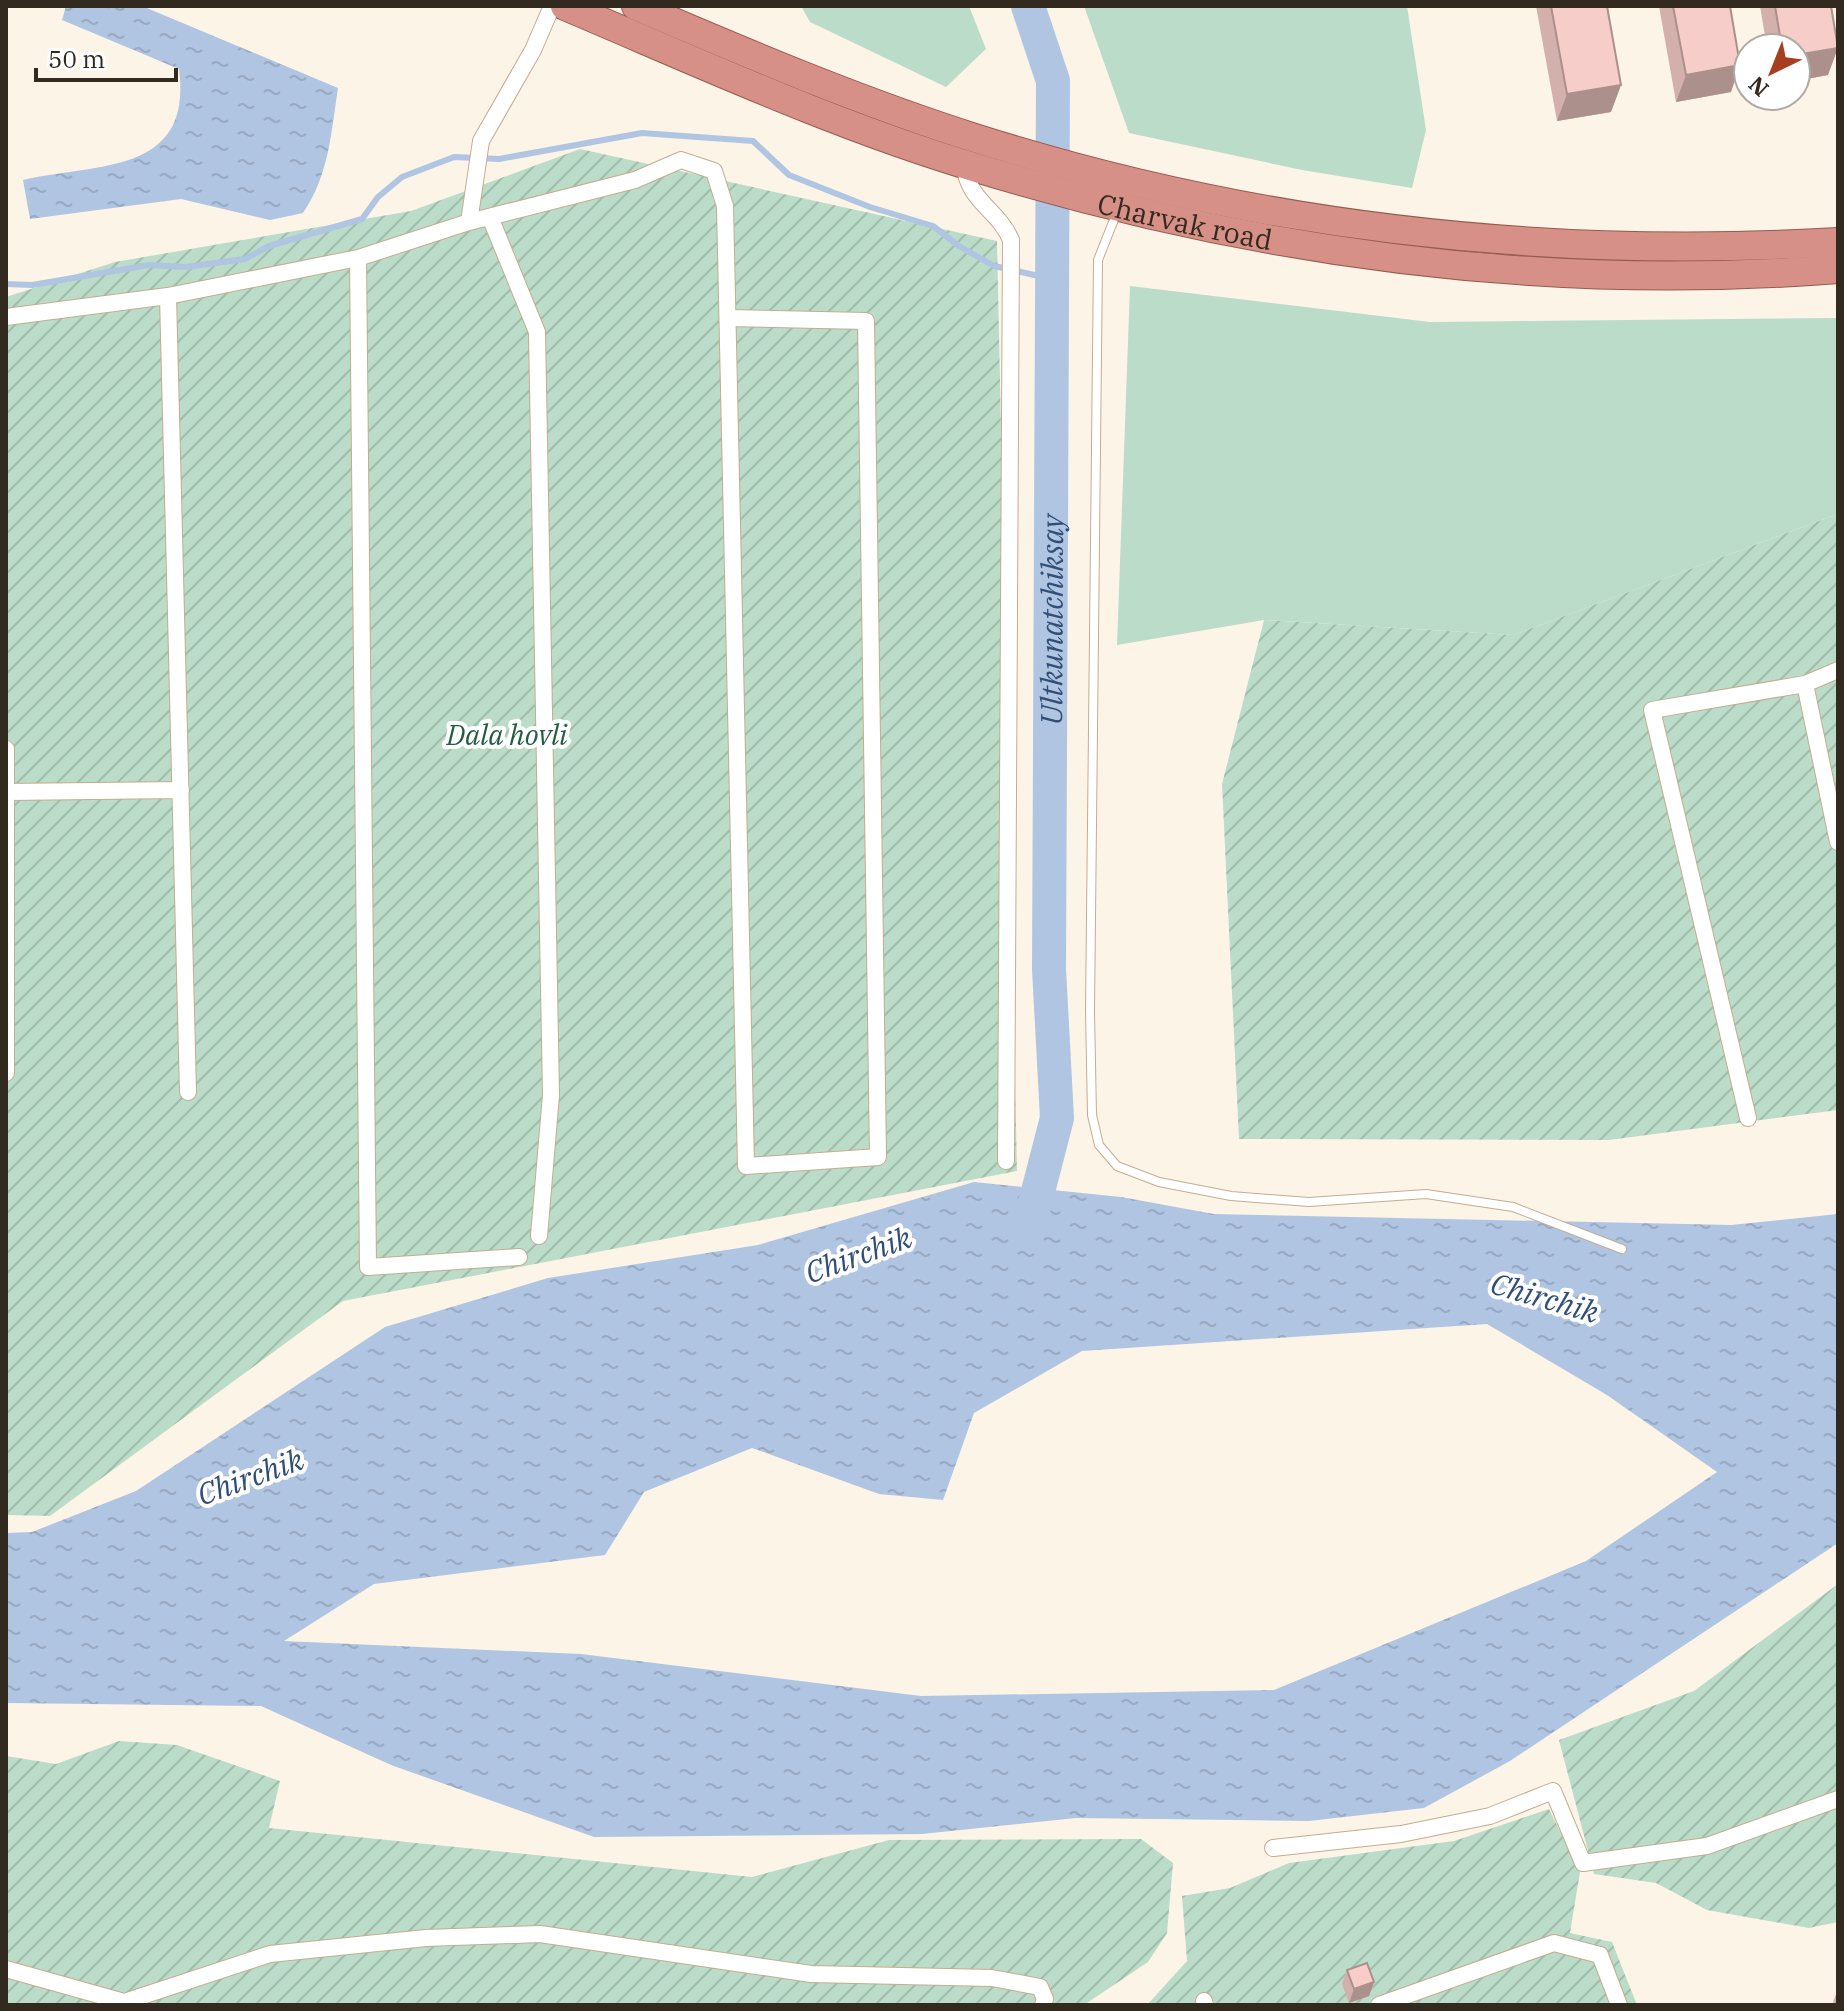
<svg xmlns="http://www.w3.org/2000/svg" width="1844" height="2011" font-family="'IBM Plex Serif',serif">
	<defs>
		<pattern id="garden-furrows" width="10" height="10" patternUnits="userSpaceOnUse" patternTransform="scale(2)"><rect width="10" height="10" fill="#bbdcc9"/><path d="M-1 1l2-2M0 10L10 0M9 11l2-2" fill="none" stroke="#a1bdac"/></pattern>
		<pattern id="water-ripples" width="26" height="14" patternUnits="userSpaceOnUse" patternTransform="scale(2)"><rect width="26" height="14" fill="#b0c5e2"/><path d="M2 4q2-2 4 0t4 0M15 11q2-2 4 0t4 0" fill="none" stroke="#98a9c1"/></pattern>
	</defs>
	<rect width="100%" height="100%" fill="#fdf4e8"/>
	<path fill="#bbdcc9" d="M801 6H969L986 49 946 87 810 22Z
		M1084 6H1407L1426 130 1412 188 1302 170 1129 133Z
		M1130 286 1430 322 1838 318V514L1513 635 1264 620 1117 645Z"/>
	<path fill="url(#garden-furrows)" d="M580 149 997 241 1017 1171 343 1301 50 1516 6 1515V297L115 262 411 211Z
		M1838 514V1110L1609 1140 1239 1139 1222 784 1264 620 1513 635Z
		M1838 1584V1922L1809 1928 1707 1910 1656 1883 1594 1874 1559 1740 1694 1691Z
		M119 1741 177 1745 280 1781 269 1828 752 1877 889 1840 1141 1839 1173 1863 1167 1933 1148 1962 1084 2005H6V1756L56 1764Z
		M1549 1809 1580 1872 1570 1933 1612 1942 1637 2005H1147L1187 1961 1182 1896 1230 1888 1289 1863 1454 1841Z"/>
	<path fill="url(#water-ripples)" fill-rule="evenodd" d="M66 6H142L338 88C331 133 329 175 303 213L270 220 181 199 30 219 23 180C96 163 193 176 179 69L62 20Z
		M974 1182 1121 1197 1214 1214 1731 1225 1838 1214V1543L1510 1761 1424 1808 1309 1821 1076 1818 922 1834 594 1837 391 1765 261 1706 6 1703V1533L32 1532 136 1491 385 1327 548 1278 758 1245ZM1487 1324 1607 1395 1717 1472 1586 1561 1274 1690 921 1696 581 1654 284 1641 374 1584 605 1555 644 1492 752 1448 879 1494 943 1500 974 1413 1082 1351Z"/>
	<g fill="none" stroke-linecap="round" stroke-linejoin="round">
		<path stroke="#b0c5e2" stroke-width="6" d="M6 284 32 285 149 265 186 267 245 259 269 246 362 219 378 197 402 177 454 157 499 159 642 133 753 141 789 175 870 207 933 226 959 246 994 266 1052 279"/>
		<path stroke="#b0c5e2" stroke-width="34" id="s1" d="M1027 1234 1057 1118 1049 969 1053 81 1028 6"/>
		<defs>
			<path id="service" d="M1117 212 1098 260 1090 1011 1092 1115 1099 1145 1117 1166 1159 1182 1231 1196 1309 1202 1426 1194 1513 1207 1622 1249"/>
			<path id="minor" d="M964 164C968 202 998 209 1011 240L1006 1161
				M490 217 537 332 551 1095 539 1236
				M469 222 481 141 533 50 552 6
				M358 258 368 1267 519 1257
				M168 296 188 1092
				M6 317 168 296 358 258 469 222 635 180 681 160 714 171 725 206 746 1166 878 1157 866 321 728 318
				M1805 684 1838 842
				M6 749V1073
				M6 792 181 790
				M1748 1118 1652 710 1805 684 1838 670
				M1273 1848 1401 1834 1490 1816 1553 1791 1583 1863 1707 1846 1838 1799
				M6 1969 124 2002 270 1954 426 1938 540 1934 811 1974 992 1978 1040 1987 1045 1999 1043 2005
				M1204 2001 1205 2005
				M1379 2005 1554 1943 1600 1955 1619 2005"/>
			<g id="trunk">
				<path id="s2" d="M565 6C700 63 836 126 977 168 1256 253 1547 292 1838 269"/>
				<path d="M636 6C748 54 861 102 978 139 1256 227 1547 259 1838 242"/>
			</g>
		</defs>
		<use href="#service" stroke="#c3ad90" stroke-width="10"/>
		<use href="#minor" stroke="#c3ad90" stroke-width="18"/>
		<use href="#trunk" stroke="#955a4f" stroke-width="30"/>
		<use href="#service" stroke="#fff" stroke-width="8"/>
		<use href="#minor" stroke="#fff" stroke-width="16"/>
		<use href="#trunk" stroke="#d69087" stroke-width="28"/>
	</g>
	<path fill="#d4b0ac" d="M1536 6H1607L1621 85 1611 112 1557 121Z
		M1659 6H1730L1731 92 1676 102Z
		M1760 6H1831L1828 75 1796 81V48H1767Z
		M1347 1970 1374 1982 1369 1996 1349 2003 1342 1984Z
		M1838 1989V2005H1835L1833 2002Z"/>
	<path fill="#ac908c" d="M1838 48 1828 75 1796 81V55Z
		M1740 65 1731 92 1676 102 1686 75Z
		M1621 85 1611 112 1557 121 1567 94Z
		M1374 1982 1369 1996 1349 2003 1354 1989Z"/>
	<path fill="#f6cdc8" stroke="#ac908c" stroke-width="2" d="M1551 6H1607L1621 85 1567 94Z
		M1673 6H1730L1740 65 1686 75Z
		M1775 6H1831L1838 48 1796 55V48H1782Z
		M1367 1963 1374 1982 1354 1989 1347 1970Z"/>
	<g text-anchor="middle" dominant-baseline="central" stroke-width="8" stroke-linejoin="round" paint-order="stroke">
		<g font-size="28" fill="#322a1e" stroke="#fff">
			<text stroke="none"><textPath href="#s2" startOffset="658">Charvak road</textPath></text>
		</g>
		<g font-size="28" font-style="italic" fill="#225d41" stroke="#fff">
			<text x="507" y="734">Dala hovli</text>
		</g>
		<g font-size="30" font-style="italic" fill="#314e77" stroke="#fff">
			<text stroke="none"><textPath href="#s1" startOffset="618">Ultkunatchiksay</textPath></text>
			<text transform="translate(858 1254) rotate(-20)">Chirchik</text>
			<text transform="translate(1545 1297) rotate(16)">Chirchik</text>
			<text transform="translate(250 1476) rotate(-20)">Chirchik</text>
		</g>
	</g>
	<rect width="1844" height="2011" fill="none" stroke="#322a1e" stroke-width="16"/>
	<g transform="translate(1772 72) rotate(223)"><circle r="38" fill="#ffffff" stroke="#adaaa5" stroke-width="2"/>
	<path d="M0-6L14 30L0 20L-14 30Z" fill="#a63e1f"/>
	<text y="-12" font-size="22" font-weight="bold" text-anchor="middle" fill="#322a1e">N</text>
	</g>
	<path d="M36 68v12h140v-12" fill="none" stroke="#322a1e" stroke-width="4"/>
	<text x="48" y="68" font-size="24" fill="#322a1e" stroke="#ffffff" stroke-width="6" paint-order="stroke">50 m</text>
</svg>
